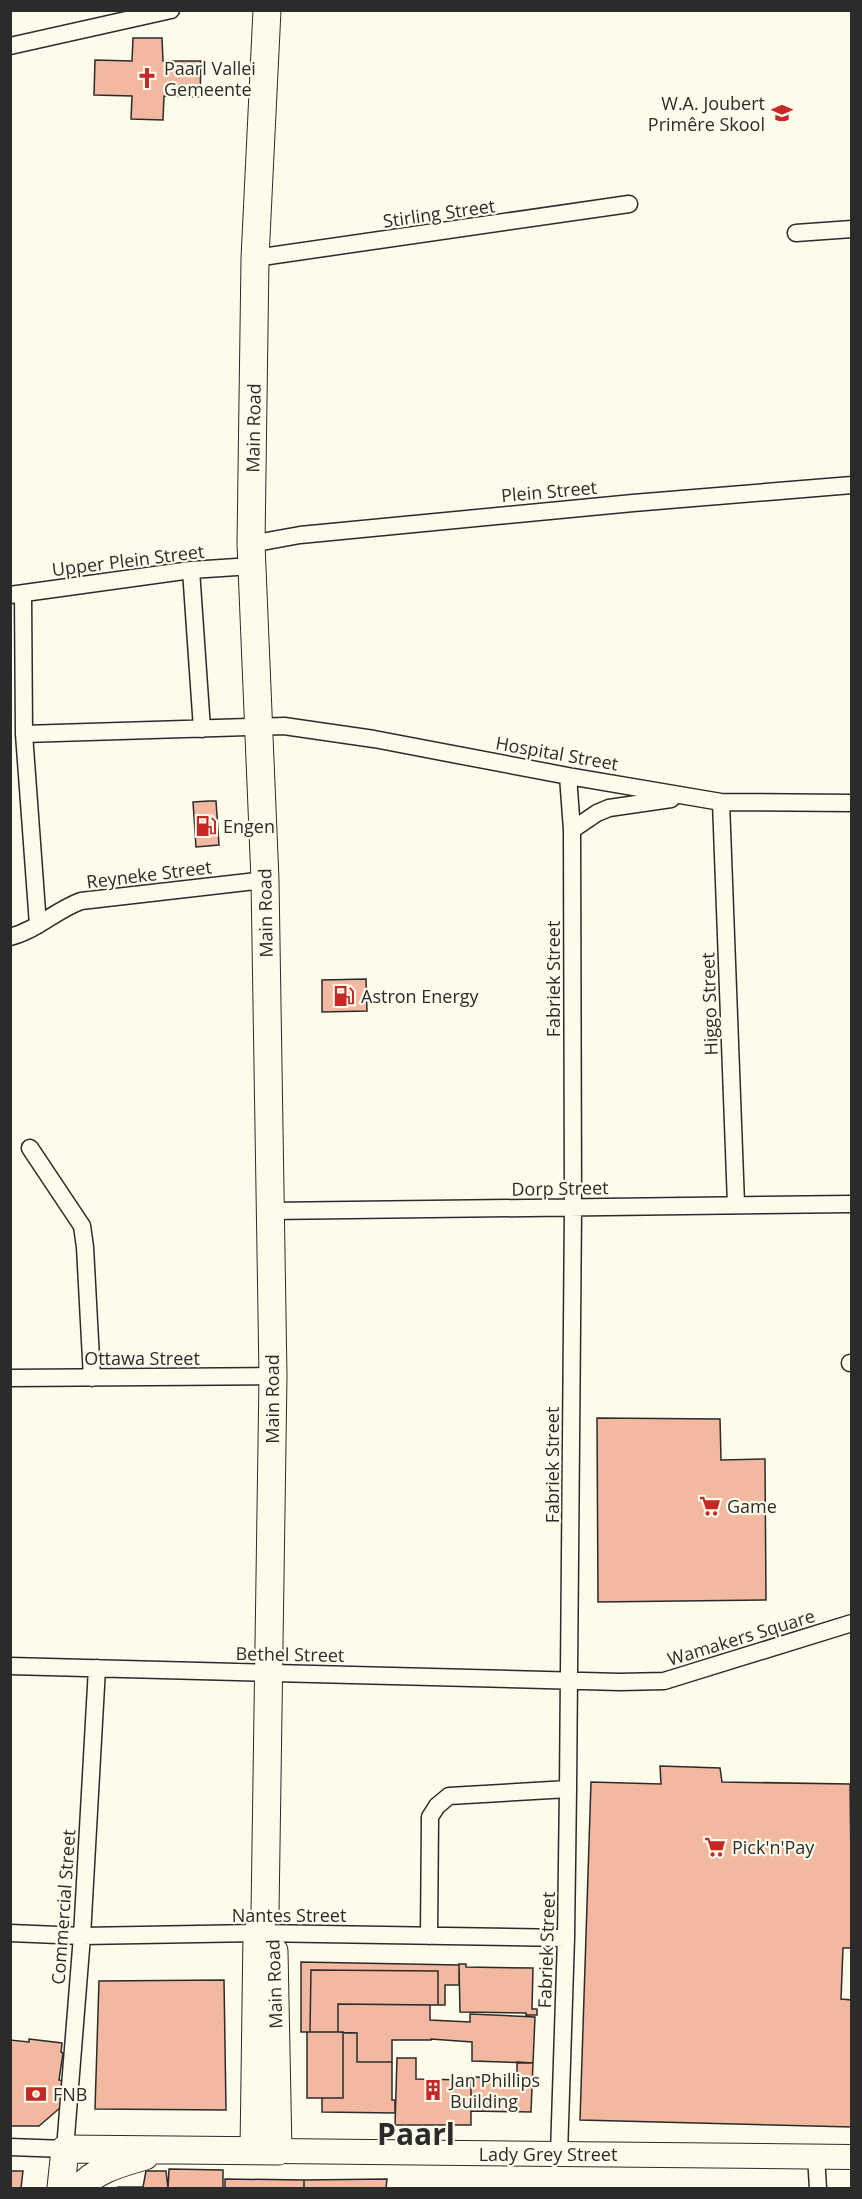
<svg xmlns="http://www.w3.org/2000/svg" width="862" height="2199" font-family="'Open Sans',sans-serif">
	<rect width="100%" height="100%" fill="#fdfbea"/>
	<path fill="#f2b8a0" stroke="#2b2b2b" stroke-width="1.5" d="M133 38H162L163 61H201L200 97 164 96 163 120 131 119 132 96 94 95 95 60 132 61Z
		M209 801H216L219 845 196 847 193 802Z
		M366 979 367 1011 322 1012V980Z
		M597 1418 720 1419 721 1460 765 1459 766 1600 598 1602Z
		M660 1766 720 1768 722 1782 850 1784 852 1948H843L841 1999 852 2000V2127L580 2120 591 1782 661 1784Z
		M301 1962 459 1965V1985H445V2005H438V1971L311 1970 310 2032H301Z
		M459 1964H466V1967L533 1968 532 2009H537V2015H526V2013L460 2012Z
		M311 1970 438 1971V2005L338 2004V2032H310Z
		M224 1980 226 2110 95 2109 99 1981Z
		M338 2004 430 2005V2020L470 2022V2014L535 2017 533 2063 472 2061V2042L431 2039V2040H392V2062H357V2033L338 2032Z
		M307 2032H343V2098H307Z
		M343 2033H357V2062H392V2100H395V2113L322 2112V2098H343Z
		M29 2039 62 2043 61 2052 63 2053 59 2080 63 2081 61 2107 39 2126H10V2040L29 2042Z
		M397 2058H416V2079L471 2080V2125H395Z
		M517 2062 533 2063 531 2112 471 2111V2077L517 2078Z
		M169 2169 223 2170V2188H168Z
		M10 2171H23L21 2188H10Z
		M146 2171H166L168 2188H116L118 2187H143Z
		M225 2179 304 2180V2188H225Z
		M387 2179 386 2188H304V2180Z"/>
	<g fill="none" stroke-linecap="round" stroke-linejoin="round">
		<defs>
			<path id="street" d="M10 46 171 10
				M796 233 852 229
				M255 258 629 204
				M251 544 300 535 633 503 852 485
				M191 570 202 729
				M23 594 24 734 284 726 374 739 568 776 721 802 852 803
				M10 595 191 570 252 566
				M24 734 38 925
				M721 802 736 1204
				M572 830 597 813 609 808 671 799
				M10 937C37 930 56 910 81 901L265 880
				M30 1148 82 1226 85 1247 92 1378
				M269 1211 852 1204
				M850 1363H852
				M10 1378 273 1376
				M10 1666 620 1682 664 1681 852 1623
				M10 1933 82 1936 257 1933 566 1938
				M429 1936 430 1817 437 1806 449 1796 568 1789
				M10 2147 65 2149 82 1936 97 1668
				M559 2154 566 1938 568 1789 573 1208 572 830 568 776
				M816 2156 818 2188"/>
			<path id="secondary" d="M278 2151 852 2157"/>
			<path id="primary" d="M254 2150 257 1933 265 1913 273 1376 265 880 251 544 255 258 267 10
				M61 2188 65 2149 278 2151 274 1951
				M80 2188C96 2169 122 2163 145 2156"/>
		</defs>
		<use href="#street" stroke="#2b2b2b" stroke-width="19"/>
		<use href="#secondary" stroke="#2b2b2b" stroke-width="26"/>
		<use href="#primary" stroke="#2b2b2b" stroke-width="29"/>
		<use href="#street" stroke="#fdfbea" stroke-width="16"/>
		<use href="#secondary" stroke="#fdfbea" stroke-width="24"/>
		<use href="#primary" stroke="#fdfbea" stroke-width="27"/>
	</g>
	<defs>
		<symbol id="church-bare" viewBox="-9 -9 18 18"><path d="M-1.2-6h2.4v3.5h3.3v2.4h-3.3V6h-2.4V-.1h-3.3v-2.4h3.3Z" fill="#c62828" stroke="#fdfbea" stroke-width="2.5" paint-order="stroke"/></symbol>
		<symbol id="school-bare" viewBox="-9 -9 18 18"><path d="M0-5L7-2L0 1L-7-2ZM-4 1L0 2.5L4 1V4Q0 6-4 4Z" fill="#c62828" stroke="#fdfbea" stroke-width="2.5" paint-order="stroke"/></symbol>
		<symbol id="fuel-bare" viewBox="-9 -9 18 18"><path d="M-5.5-6h7V0h2V4h1.3V-2.5L3-4.5l.8-.8L6-3V5H2.5V1h-1V6h-7ZM-4.2-4.7v3.2H.2V-4.7Z" fill="#c62828" stroke="#fdfbea" stroke-width="2.5" paint-order="stroke"/></symbol>
		<symbol id="supermarket-bare" viewBox="-9 -9 18 18"><path d="M-6-5.5h2.5l.6 2H6L4.5 2H-2.5L-4.4-4H-6ZM-1.5 3.2a1.3 1.3 0 1 0 .1 0ZM3 3.2a1.3 1.3 0 1 0 .1 0Z" fill="#c62828" stroke="#fdfbea" stroke-width="2.5" paint-order="stroke"/></symbol>
		<symbol id="building-bare" viewBox="-9 -9 18 18"><path d="M-4-6H4V6H1V3H-1V6H-4ZM-2.5-4.3h1.7v1.8h-1.7ZM.8-4.3h1.7v1.8H.8ZM-2.5-1h1.7V.8h-1.7ZM.8-1h1.7V.8H.8Z" fill="#c62828" stroke="#fdfbea" stroke-width="2.5" paint-order="stroke"/></symbol>
		<symbol id="bank-bare" viewBox="-9 -9 18 18"><path d="M-6-4H6V4H-6ZM0-2.3a2.3 2.3 0 1 0 0 4.6a2.3 2.3 0 1 0 0-4.6Z" fill="#c62828" stroke="#fdfbea" stroke-width="2.5" paint-order="stroke"/></symbol>
	</defs>
	<g fill-rule="evenodd">
		<use href="#church-bare" x="132" y="63" width="30" height="30"/>
		<use href="#school-bare" x="767" y="98" width="30" height="30"/>
		<use href="#fuel-bare" x="191" y="811" width="30" height="30"/>
		<use href="#fuel-bare" x="329" y="981" width="30" height="30"/>
		<use href="#supermarket-bare" x="695" y="1491" width="30" height="30"/>
		<use href="#supermarket-bare" x="700" y="1832" width="30" height="30"/>
		<use href="#building-bare" x="418" y="2075" width="30" height="30"/>
		<use href="#bank-bare" x="21" y="2079" width="30" height="30"/>
	</g>
	<g text-anchor="middle" dominant-baseline="central" stroke-width="4.5" stroke-linejoin="round" paint-order="stroke">
		<g font-size="18" fill="#2b2b2b" stroke="#fdfbea" text-anchor="start">
			<text x="164" y="68">Paarl Vallei<tspan x="164" dy="21">Gemeente</tspan></text>
			<text x="765" y="103" text-anchor="end">W.A. Joubert<tspan x="765" dy="21">Primêre Skool</tspan></text>
			<text x="223" y="826">Engen</text>
			<text x="361" y="996">Astron Energy</text>
			<text x="727" y="1506">Game</text>
			<text x="732" y="1847">Pick'n'Pay</text>
			<text x="450" y="2080">Jan Phillips<tspan x="450" dy="21">Building</tspan></text>
			<text x="53" y="2094">FNB</text>
		</g>
		<g font-size="18" fill="#2b2b2b" stroke="#fdfbea">
			<text transform="translate(439 213) rotate(-8)">Stirling Street</text>
			<text transform="translate(253 428) rotate(-89)">Main Road</text>
			<text transform="translate(549 491) rotate(-5)">Plein Street</text>
			<text transform="translate(128 560) rotate(-7)">Upper Plein Street</text>
			<text transform="translate(557 753) rotate(10)">Hospital Street</text>
			<text transform="translate(149 874) rotate(-7)">Reyneke Street</text>
			<text transform="translate(265 913) rotate(-91)">Main Road</text>
			<text transform="translate(553 979) rotate(-90)">Fabriek Street</text>
			<text transform="translate(709 1004) rotate(-92)">Higgo Street</text>
			<text transform="translate(560 1188) rotate(-1)">Dorp Street</text>
			<text x="142" y="1358">Ottawa Street</text>
			<text transform="translate(272 1399) rotate(-90)">Main Road</text>
			<text transform="translate(552 1465) rotate(-90)">Fabriek Street</text>
			<text transform="translate(741 1637) rotate(-17)">Wamakers Square</text>
			<text transform="translate(290 1654) rotate(1)">Bethel Street</text>
			<text transform="translate(63 1907) rotate(-86)">Commercial Street</text>
			<text x="289" y="1915">Nantes Street</text>
			<text transform="translate(546 1950) rotate(-88)">Fabriek Street</text>
			<text transform="translate(274 1984) rotate(-92)">Main Road</text>
			<text x="548" y="2154">Lady Grey Street</text>
		</g>
		<g font-size="30" font-weight="bold" fill="#2b2b2b" stroke="#fdfbea">
			<text x="416" y="2133">Paarl</text>
		</g>
	</g>
	<rect width="862" height="2199" fill="none" stroke="#2b2b2b" stroke-width="24"/>
</svg>
